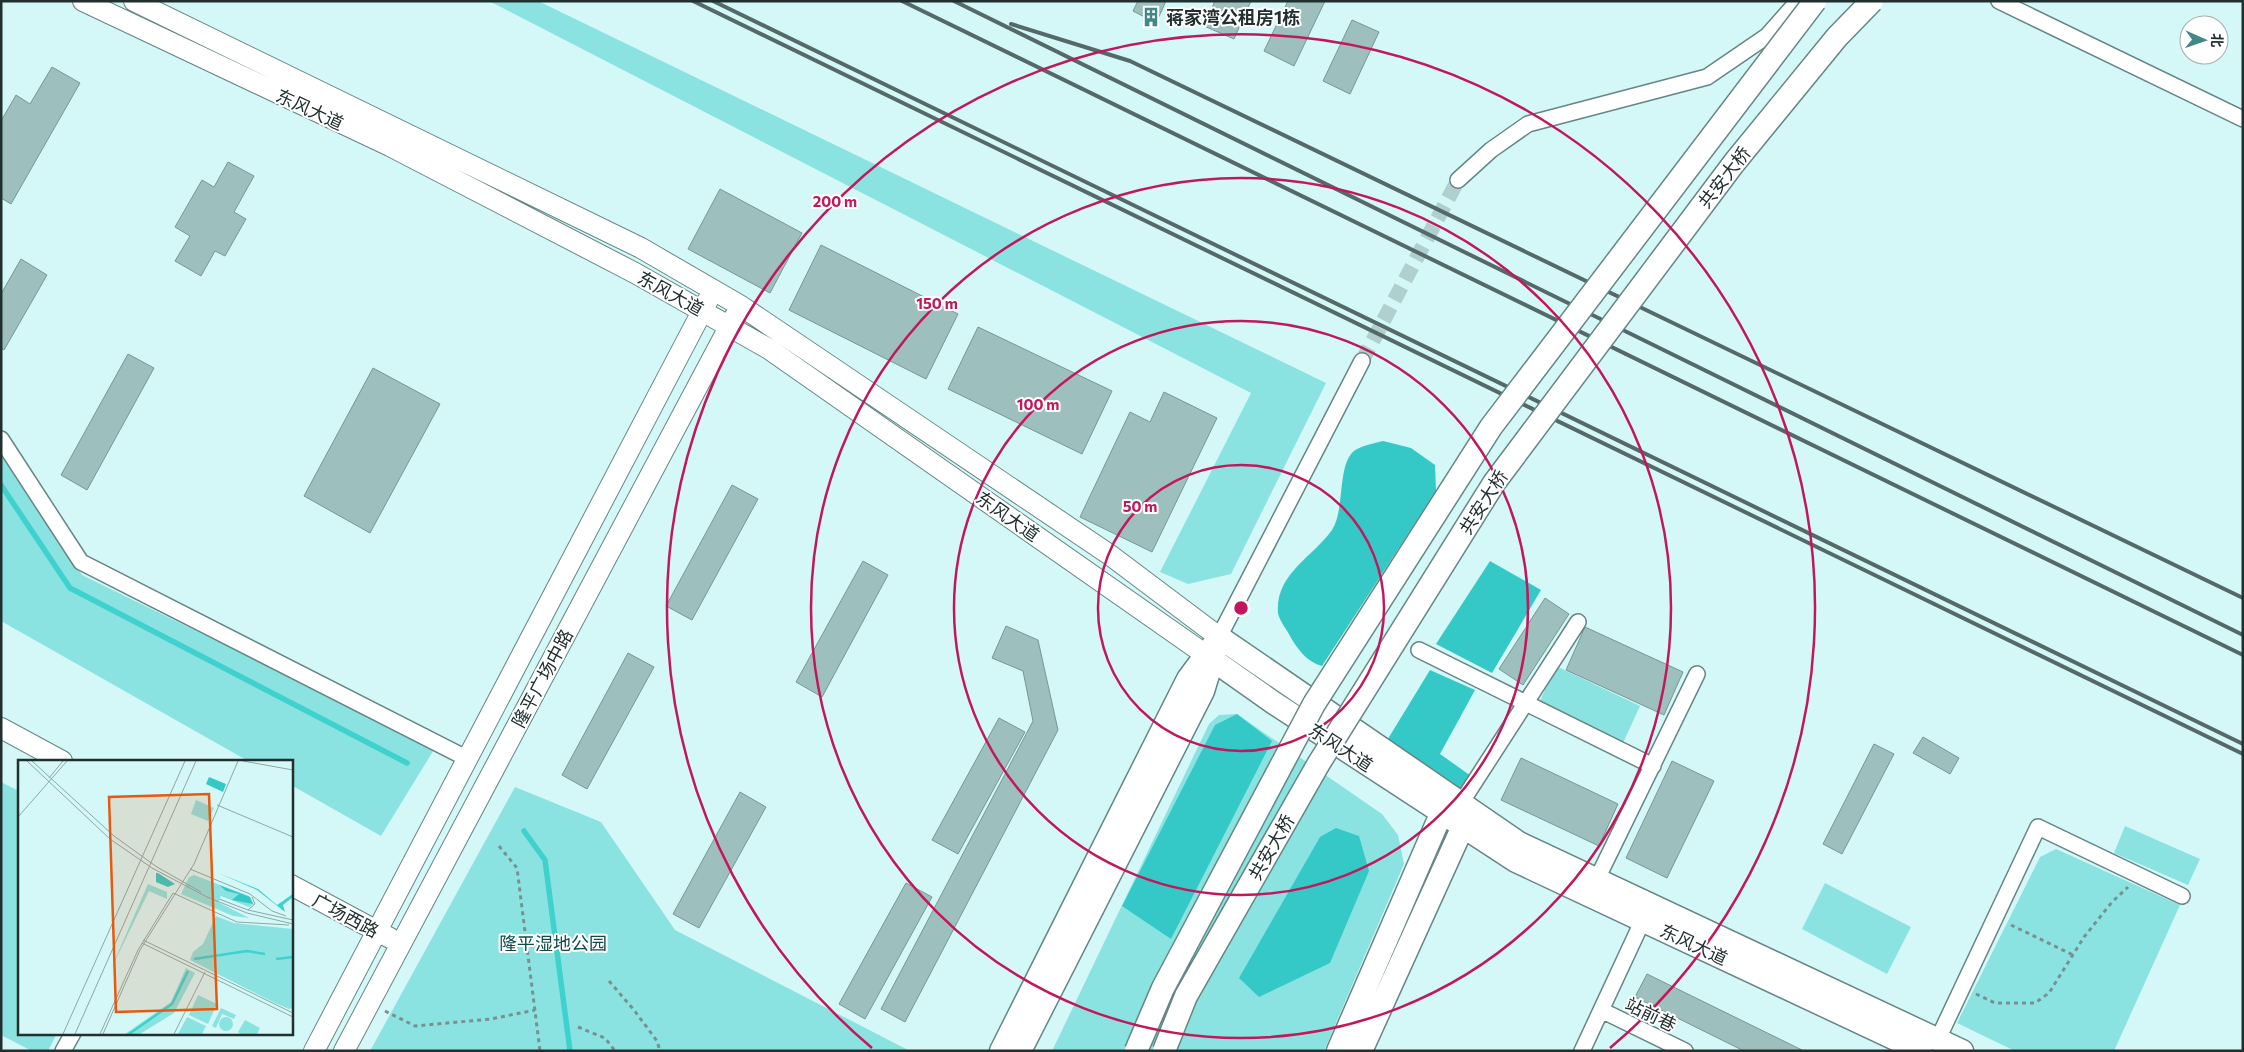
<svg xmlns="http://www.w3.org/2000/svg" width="2244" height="1052" font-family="Commissioner,'Noto Sans SC',sans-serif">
	<rect width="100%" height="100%" fill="#d4f8f7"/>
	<path fill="#8be3e1" d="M489 1H538L1326 383 1231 574 1188 584 1160 572 1251 393Z
		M1 451 82 575 435 748 381 836 291 785V761H248L1 621Z
		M1556 666 1640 706 1623 743 1539 703Z
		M1237 714 1382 814 1398 835 1404 864 1324 1051H1052L1209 724 1219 715Z
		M1 782 19 791V1033H57L48 1051H32L1 1035Z
		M515 787 601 822 675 930 910 1051H370Z
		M2125 826 2200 859 2188 885 2114 853Z
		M2056 849 2180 905 2114 1051H2015L1957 1023 2040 857Z
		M1825 883 1911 927 1887 974 1802 929Z"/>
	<path fill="#34c9c7" d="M1383 441 1411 448 1435 465 1436 491 1322 666C1307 662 1298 650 1290 636 1287 630 1279 620 1278 613 1275 574 1313 557 1332 530 1346 509 1336 460 1357 449 1365 445 1375 443 1383 441Z
		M1490 561 1541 590 1492 673 1436 644Z
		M1430 670 1475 690 1440 754 1471 776 1461 791 1386 742Z
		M1237 714 1272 741 1171 939 1122 906 1215 725Z
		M1336 828 1359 836 1369 871 1330 963 1259 997 1239 978 1320 837Z"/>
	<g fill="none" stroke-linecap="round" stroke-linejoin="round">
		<path stroke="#3fd1ce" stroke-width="5.5" d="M1 485 70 588 407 763
			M524 831 545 860 570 1051"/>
	</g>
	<path fill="#9dc0be" stroke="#769796" d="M1138 1H1166L1156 23 1133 11Z
		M1215 1H1251L1234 39 1204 26Z
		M1288 1H1325L1294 66 1264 51Z
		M1352 20 1379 32 1350 94 1323 81Z
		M52 67 80 83 11 204 1 198V121L16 95 30 104Z
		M228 162 254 176 234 212 246 219 225 256 215 251 201 276 175 261 190 236 175 227 202 180 214 187Z
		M720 189 802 233 770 293 688 249Z
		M821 245 958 314 926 379 789 310Z
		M21 259 47 275 4 350 1 348V294Z
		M978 327 1112 391 1082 454 948 389Z
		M128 354 154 368 87 490 61 475Z
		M373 368 440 404 370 533 304 496Z
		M1164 392 1217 418 1152 552 1080 517 1130 412 1150 422Z
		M732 485 758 499 692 620 666 606Z
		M863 561 888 575 822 697 796 682Z
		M1545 598 1569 614 1523 685 1499 669Z
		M1006 626 1038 640 1058 730 905 1022 881 1009 1033 721 1023 671 992 658Z
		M1585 627 1683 672 1664 715 1566 670Z
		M628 653 654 667 587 789 562 775Z
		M999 718 1025 732 958 854 932 840Z
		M1923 737 1959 758 1950 774 1913 753Z
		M1874 744 1894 754 1842 854 1823 844Z
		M1521 758 1618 804 1599 846 1501 800Z
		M1672 761 1714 781 1667 878 1626 858Z
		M740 792 766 807 699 928 673 914Z
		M906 883 932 897 865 1019 839 1004Z
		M1647 974 1804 1051H1744L1635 997Z"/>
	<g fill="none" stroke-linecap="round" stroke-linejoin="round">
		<path stroke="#b0d0cf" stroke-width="15" stroke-dasharray="15 8" stroke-linecap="butt" d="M1362 361 1458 180"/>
		<defs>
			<path id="minor" d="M1999 1 2243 119
				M1458 180 1491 150 1528 124 1707 77 1767 36 1798 1
				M1 439 81 562 468 759
				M1219 637 1362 361
				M1419 650 1653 766
				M1461 803 1578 622
				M1597 879 1697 674
				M1601 1010 1685 1051
				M1938 1039 2038 827 2182 896
				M63 1051 73 1033
				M1582 1051 1643 920"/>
			<path id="tertiary" d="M83 1 390 146 635 273 769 349 1206 655
				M134 1 641 248 741 306 1110 555 1219 637
				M1 728 62 761
				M291 885 390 938
				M314 1051 708 300
				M344 1051 735 316"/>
			<path id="secondary" d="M1219 637 1519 843 1962 1051
				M1206 655 1274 703 1516 861 1921 1051
				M1001 1051 1188 679 1214 644
				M1020 1051 1203 691 1215 652
				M1338 1051 1448 798
				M1361 1051 1469 813"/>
		</defs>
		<use href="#minor" stroke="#658685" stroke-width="18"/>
		<use href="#tertiary" stroke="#658685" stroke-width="22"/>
		<use href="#secondary" stroke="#658685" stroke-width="25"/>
		<path stroke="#789190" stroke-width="3" stroke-dasharray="4 4" stroke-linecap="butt" d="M499 846 517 868 540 1051
			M2011 925 2073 955
			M609 981 634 1010 657 1041 660 1051
			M1976 994 1995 1003H2035L2049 993 2084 937 2112 902 2128 887
			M385 1011 415 1026 491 1019 535 1010
			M578 1027 605 1038 615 1051"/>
		<use href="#minor" stroke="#fff" stroke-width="15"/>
		<use href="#tertiary" stroke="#fff" stroke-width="20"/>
		<use href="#secondary" stroke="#fff" stroke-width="22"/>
		<path stroke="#556969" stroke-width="4" d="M693 1 2243 754
			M713 1 2243 744
			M902 1 2243 655
			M954 1 2243 635
			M1011 24 1130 61 2243 598"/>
		<defs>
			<path id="secondary-bridge" d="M1136 1051 1163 988 1314 704 1491 427 1815 1
				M1164 1051 1186 996 1319 763 1494 483 1734 163 1837 37 1872 1"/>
		</defs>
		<use href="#secondary-bridge" stroke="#658685" stroke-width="25" stroke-linecap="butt"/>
		<use href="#secondary-bridge" stroke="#fff" stroke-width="22"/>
	</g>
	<g fill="none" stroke="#c2185b" stroke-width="2.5">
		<circle cx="1241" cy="608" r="143"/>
		<circle cx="1241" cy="608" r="287"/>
		<circle cx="1241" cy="608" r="430"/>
		<path d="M872 1048A574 574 0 1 1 1610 1048"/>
	</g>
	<defs>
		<symbol id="building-bare" viewBox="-9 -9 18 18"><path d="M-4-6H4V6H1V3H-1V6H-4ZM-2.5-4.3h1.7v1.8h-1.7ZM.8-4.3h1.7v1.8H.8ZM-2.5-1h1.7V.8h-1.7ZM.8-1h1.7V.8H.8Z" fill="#418987" stroke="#fff" stroke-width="2.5" paint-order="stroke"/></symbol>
	</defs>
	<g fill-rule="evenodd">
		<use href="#building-bare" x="1137" y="3" width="28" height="28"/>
	</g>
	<g text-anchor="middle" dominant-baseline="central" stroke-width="4" stroke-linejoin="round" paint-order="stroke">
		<g font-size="18" font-weight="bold" fill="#212f2f" stroke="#fff" text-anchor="start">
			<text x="1166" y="17">蒋家湾公租房1栋</text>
		</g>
		<g font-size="18" fill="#212f2f" stroke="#fff">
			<text transform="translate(310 109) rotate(25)">东风大道</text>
			<text transform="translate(1724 177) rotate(-52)">共安大桥</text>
			<text transform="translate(671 293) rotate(29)">东风大道</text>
			<text transform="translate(1483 502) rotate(-57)">共安大桥</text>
			<text transform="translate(1008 516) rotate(35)">东风大道</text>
			<text transform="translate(542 678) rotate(-62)">隆平广场中路</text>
			<text transform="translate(1341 747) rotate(33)">东风大道</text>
			<text transform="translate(1271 847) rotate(-60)">共安大桥</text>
			<text transform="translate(346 915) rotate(28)">广场西路</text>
			<text transform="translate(1694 944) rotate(25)">东风大道</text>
			<text transform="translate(1651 1014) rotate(26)">站前巷</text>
		</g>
		<g font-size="18" fill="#0d4c4b" stroke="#fff">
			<text x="553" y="943">隆平湿地公园</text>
		</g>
	</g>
	<g transform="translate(18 760)">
		<rect width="275" height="275" fill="#d4f8f7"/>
		<path d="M178 40 196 48 190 61 173 54ZM176 115 231 136 236 144 231 147 203 136 200 142 231 158 215 156 163 134 171 117ZM130 124 149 132V139L131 131 92 211ZM198 156 216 163 275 169V248L271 249 257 243 172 200 175 192 185 184ZM168 208 177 213 156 253 122 274H107L153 242ZM180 235 199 244 190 264 171 255ZM203 248 218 255 216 259 204 254 198 268 194 266ZM201 264a7 7 0 1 1 14 0a7 7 0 1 1-14 0ZM169 257 188 266 184 274H160ZM227 260 242 268 239 274H222L220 272Z" fill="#8be3e1"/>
		<path d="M191 17 208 24 205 32 188 24ZM138 113H140L157 124 150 127 138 122ZM201 125 232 137 235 144 214 140 221 134 208 131Z" fill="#34c9c7"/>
		<path d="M200 113 240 129 259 145 275 134V137L265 145 267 152 239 130Z" fill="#3fd1ce"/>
		<path fill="none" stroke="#3fd1ce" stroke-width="2.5" d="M176 199 229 191 247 194M258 199 275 197M111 274 154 244 170 211"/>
		<path fill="none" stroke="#8ca8a7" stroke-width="1" d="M9 1 92 79 134 108 189 137 229 153 275 164M14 1 96 76 139 107 183 132M225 1 275 10M31 18 45 1M199 45 275 77M0 57 49 1M172 109 232 134 254 151 268 156M155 133 219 162 271 165M157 134 176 104 220 1M201 139 230 150 275 160M230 150 237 144 234 137M125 180 275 253M124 183 275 257M45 274 167 1M57 274 178 1M82 274 120 190 155 133M85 274 122 190 157 134M156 274 187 212"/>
		<path fill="#e8590c" fill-opacity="0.15" stroke="#e8590c" stroke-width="2.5" d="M191 34 199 249 98 252 91 37Z"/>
		<rect width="275" height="275" fill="none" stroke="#212f2f" stroke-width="2.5"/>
	</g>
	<circle cx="1241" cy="608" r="8" fill="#c2185b" stroke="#fff" stroke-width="2.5"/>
	<g font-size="15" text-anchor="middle" font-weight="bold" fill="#c2185b" stroke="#fff" stroke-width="4" stroke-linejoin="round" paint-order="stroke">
		<text x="835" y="207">200 m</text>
		<text x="937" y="309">150 m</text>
		<text x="1038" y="410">100 m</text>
		<text x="1140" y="512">50 m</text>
	</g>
	<rect width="2244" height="1052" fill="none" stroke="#212f2f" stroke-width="5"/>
	<g transform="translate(2204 40) rotate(92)"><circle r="24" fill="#ffffff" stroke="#a6acac"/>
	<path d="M0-4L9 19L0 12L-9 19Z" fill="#418987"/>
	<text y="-8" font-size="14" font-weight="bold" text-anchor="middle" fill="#212f2f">北</text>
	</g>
</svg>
